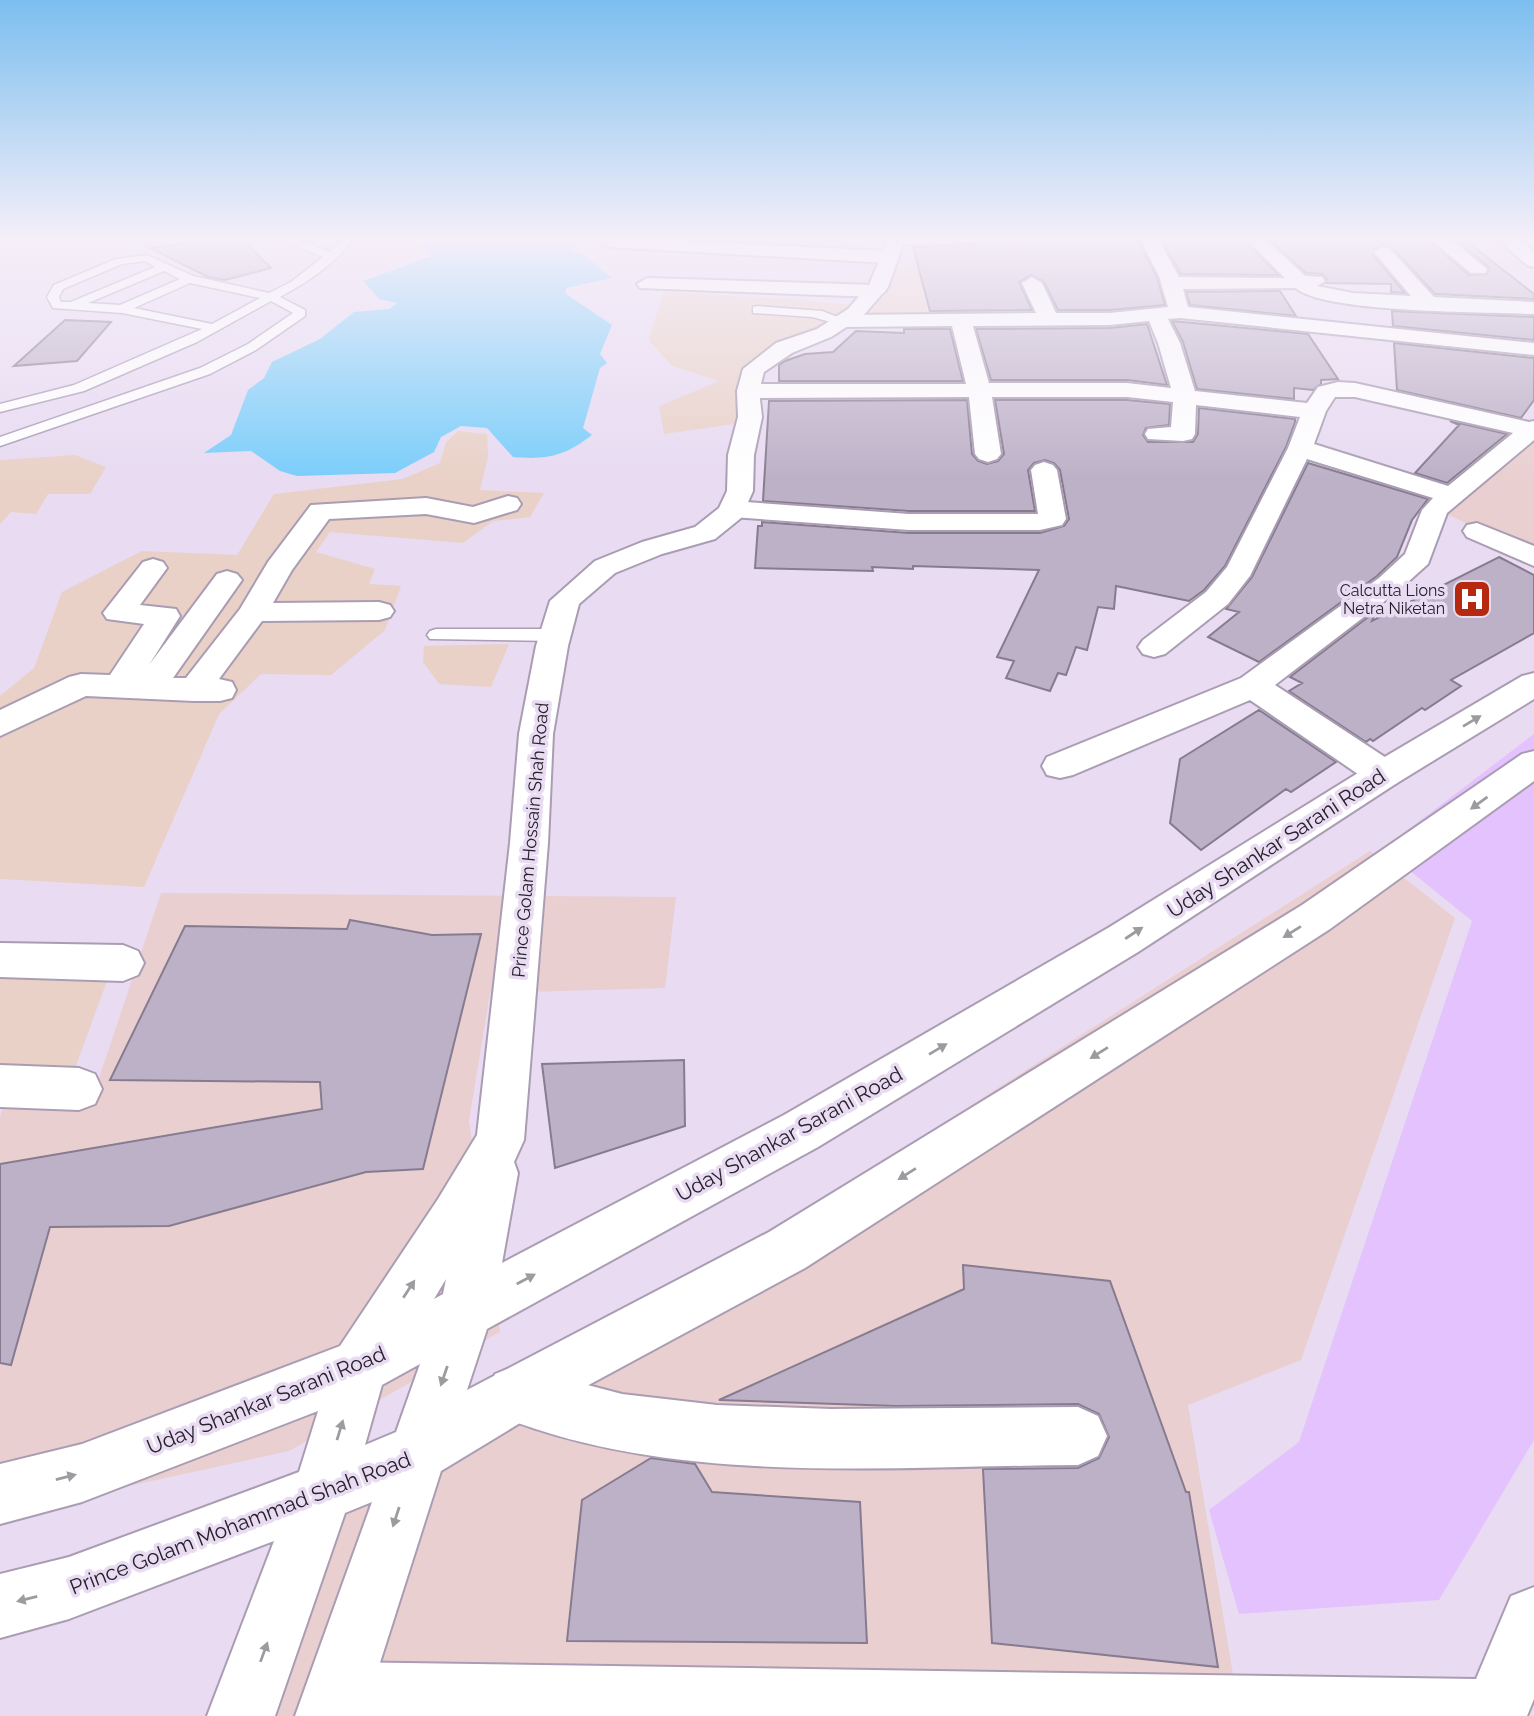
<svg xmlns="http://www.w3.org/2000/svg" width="1534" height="1716" font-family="Raleway,sans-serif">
	<rect width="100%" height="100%" fill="#e8dbf2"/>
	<path fill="#eacfd1" d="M1534 433V555L1442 512Z
		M1370 851 1455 918 1301 1360 1188 1405 1240 1716H275L314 1481 822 1200Z
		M161 893 676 897 665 988 490 993 469 1121 500 1332 289 1451 0 1514V1117L6 1098 91 1102Z"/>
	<path fill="#e9d1c7" d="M1005 237H1144L1152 247 1166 277 1168 309 1146 315 855 320 891 265 1013 263 1002 238Z
		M663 292 794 299 854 305 825 325 797 337 744 367 735 424 664 434 659 406 719 381 672 366 649 340Z
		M458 431 487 434 488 457 480 490 544 493 530 517 493 521 463 543 330 532 316 552 375 569 369 584 401 586 385 630 331 675 261 674 219 714 144 887 0 879V696L34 668 62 592 142 551 237 555 274 494 403 479 440 463 446 442Z
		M75 455 106 467 90 494H48L36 514 11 512 0 524V460Z
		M509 644 491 687 439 684 423 662 424 646Z
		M0 977 107 981 75 1068 0 1079Z"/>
	<path fill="#e4c2fe" d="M1534 734V1440L1439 1600 1239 1614 1209 1510 1299 1442 1472 921 1383 849Z"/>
	<path fill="#7bcefa" d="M432 237H579L571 251 585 256 612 278 566 288V294L612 325 600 354 607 363 600 368 583 428 592 435C565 456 547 460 513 457L487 428 461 426 441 437 434 452 395 473 297 476 280 471 251 451 204 453 231 435 248 390 264 378 272 362 320 339 354 312 389 309 397 303 379 299 363 281 432 256 421 246Z"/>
	<path fill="#bdb1c7" stroke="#867b8f" stroke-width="2" d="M193 237H240L271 268 225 280 208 277 150 248 194 242Z
		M986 237H1136L1157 277 1165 305 1110 310H1058L1044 282 1031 275 1019 282 1032 310 930 311 913 247 975 245Z
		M1160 237H1241L1279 275 1181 274Z
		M1267 237H1425L1469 275 1487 274 1489 267 1452 237H1461L1534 294V299L1435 294 1391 246 1383 244 1373 250 1372 254 1405 293 1391 292V284L1326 283 1327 279 1322 274 1306 273Z
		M1280 291 1296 316 1190 305 1186 292Z
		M1392 311 1534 317V340L1393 326Z
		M65 320 111 322 77 361 14 366Z
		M1172 321 1308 334 1338 379 1321 380V384L1313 390 1294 388V399L1197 389 1183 342Z
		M1147 324 1167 385 1127 380H991L976 329 1110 328Z
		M904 329H950L963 381H779V365L785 361 805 354 833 352 856 331 904 333Z
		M1394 343 1534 358V400L1521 418 1397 390Z
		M967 400 972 454 978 461 987 464 998 461 1004 454 995 400H1127L1170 404 1169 425 1146 428 1143 435 1148 442H1193L1198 434 1199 408 1295 419V422L1286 447 1225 566 1204 590 1189 601 1116 586 1114 609 1098 607 1087 650 1076 647 1066 675 1058 673 1050 691 1006 678 1014 661 997 657 1039 570 913 566V569L872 567 873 571 755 568 758 526H762V522L909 533H1040L1064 526 1069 519 1060 470 1054 463 1045 460 1034 463 1028 470 1035 511H909L763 501 769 401Z
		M1450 421 1507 434 1447 483 1415 473 1459 425Z
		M1308 463 1428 499 1412 520 1397 557 1377 576 1259 662 1208 637 1239 612 1226 609 1252 577Z
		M1499 557 1534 575V633L1451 680 1461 686 1425 710 1422 708 1373 741 1370 739 1366 742 1289 691 1302 683 1290 677 1376 611 1372 621Z
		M1259 710 1336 762 1291 792 1286 789 1201 850 1170 823 1180 759Z
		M350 920 432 935 481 934 423 1169 366 1172 169 1226 50 1227 11 1365 0 1363V1164L322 1109 320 1082 110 1080 185 926 347 929Z
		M684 1060 685 1126 555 1168 542 1064Z
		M963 1265 1110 1281 1186 1492H1189L1218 1667 992 1643 983 1469 1078 1468 1099 1458 1109 1437 1099 1414 1078 1404 896 1406 719 1400 964 1289Z
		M651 1458 695 1464 712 1492 860 1502 867 1643 567 1641 582 1500Z"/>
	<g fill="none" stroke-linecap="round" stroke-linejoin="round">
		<defs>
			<path id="lane" d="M289 237H299L304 242 330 252 344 237H354C338 263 307 282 280 297L305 310V316L256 350 210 374 0 446V437L200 368 248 344 293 313 271 301 197 342 84 391 0 412V404L74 385 202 329 122 313 53 308 47 297 54 285 116 259 147 255 193 276 269 293 291 282 323 257 296 246ZM145 261 155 267 71 302H61L59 297 63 289 122 264ZM164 271 180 279 120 305 88 303ZM190 283 260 298 212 324 134 308Z
				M757 306 822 311 848 321 842 325 812 317 753 313V307Z
				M436 629H555L564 635 555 641 430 639 427 635 430 631Z"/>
			<path id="street" d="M1139 237H1157L1179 277 1285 278 1244 237H1263L1305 276 1322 277 1325 281 1317 286 1353 293 1411 296 1374 252 1383 247 1389 248 1434 297 1534 302V314C1490 312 1322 313 1296 288L1183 289 1188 307 1534 343V355L1180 318 1168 319 1180 343 1195 391 1307 403 1318 387 1338 382 1355 383 1529 422 1534 421V440L1447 513 1428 564 1399 590 1275 685 1397 765 1402 774 1397 783 1384 787 1371 783 1250 700 1073 775 1060 778 1047 775 1042 766 1047 757 1241 678 1379 578 1405 554 1422 510 1433 498 1307 459 1250 576 1228 604 1165 654 1154 657 1143 654 1138 647 1143 640 1206 592 1227 567 1288 448 1300 417 1196 405 1195 434 1192 439 1183 441 1148 439 1145 434 1148 429 1171 427 1173 402 1127 397H992L1001 454 997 459 988 462 979 459 975 454 969 397 748 398 740 396 737 391 740 386 748 384H966L952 326 842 327 835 325 832 321 835 317 842 315 1036 313 1022 283 1032 277 1042 283 1056 313H1110L1168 307 1159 276ZM1149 321 1158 343 1171 388 1127 383H989L973 326 1110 325ZM1335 397H1355L1513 433 1448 486 1314 444 1326 411Z
				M1428 237H1448L1487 269 1485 273H1471Z
				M1495 237H1515L1534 252V267L1527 265Z
				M615 238 888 251 897 257 888 263 609 247 606 243 609 239Z
				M647 278 876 285 886 291 876 297 640 288 637 284Z
				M1044 462 1053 465 1057 470 1066 519 1062 525 1040 530H909L732 517 722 515 719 509 722 503 732 501 909 514H1038L1031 470 1035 465Z
				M508 496 517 498 521 504 517 510 474 523 426 514 329 519 292 570 273 603 379 602 390 605 394 611 390 617 379 620 262 621 219 679 232 682 236 690 232 698 220 701H194L86 696 0 736V710L69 677 81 674 110 675 144 624 107 619 103 613 143 562 153 559 163 562 167 568 140 605 176 609 180 616 149 665 217 574 227 571 237 574 242 580 173 678H186L240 609 268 562 311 505 426 498 473 507Z
				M1477 523 1534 546V566L1467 537 1463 531 1467 525Z
				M0 943 123 945 138 951 144 963 138 975 123 981 0 977Z
				M0 1065 79 1068 95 1074 102 1089 95 1104 79 1110 0 1107Z
				M515 1366 622 1394 717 1405 831 1409 1078 1407 1098 1416 1107 1436 1098 1456 1078 1465C891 1466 670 1487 495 1414L487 1394 495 1374Z
				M1534 1587V1699L1527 1716H313L304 1695 314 1672 337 1662 1476 1679 1511 1596Z"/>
			<path id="secondary" d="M889 237H984L975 242 903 245 888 287 862 317 831 337 792 353 764 372 759 391 762 417 754 455 753 491 741 518 715 539 662 554 615 573 579 604 568 646 553 734 548 843 524 1140 514 1162 518 1173 502 1263 784 1115 1108 928 1371 765 1522 676 1534 673V699L1397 783 1138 952 818 1147 487 1329 467 1390 769 1232 1302 905 1522 754 1534 751V781L1330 929 805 1268 535 1414 441 1471 363 1716H295L372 1502 345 1513 275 1716H207L274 1541 69 1619 0 1638V1574L69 1557 299 1472 318 1411 82 1502 0 1524V1464L82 1444 340 1346 438 1199 477 1135 510 843 519 734 536 646 550 601 595 561 642 542 695 527 719 508 727 491 728 455 738 417 737 391 743 369 776 343 817 329 848 309 869 285ZM446 1279 443 1294 434 1299ZM420 1364 396 1432 365 1445 382 1385Z"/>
		</defs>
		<use href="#lane" stroke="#aa9db3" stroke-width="3"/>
		<use href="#street" stroke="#aa9db3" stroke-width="4"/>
		<use href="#secondary" stroke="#aa9db3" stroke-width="4"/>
		<use href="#lane" fill="#fff" fill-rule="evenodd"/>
		<use href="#street" fill="#fff" fill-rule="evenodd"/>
		<use href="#secondary" fill="#fff" fill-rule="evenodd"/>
	</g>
	<defs><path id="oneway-solid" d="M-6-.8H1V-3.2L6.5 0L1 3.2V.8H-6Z" transform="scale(1.75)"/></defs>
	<g fill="#9d9b9f">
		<use href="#oneway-solid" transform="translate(1472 721) rotate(-31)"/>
		<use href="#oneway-solid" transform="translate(1479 803) rotate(144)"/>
		<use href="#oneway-solid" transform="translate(1292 932) rotate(148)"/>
		<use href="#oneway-solid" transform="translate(1134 933) rotate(-33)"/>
		<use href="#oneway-solid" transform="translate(938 1049) rotate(-31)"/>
		<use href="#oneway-solid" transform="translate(1099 1053) rotate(148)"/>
		<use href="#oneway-solid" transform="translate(907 1174) rotate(148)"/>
		<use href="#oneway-solid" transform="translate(526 1279) rotate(-28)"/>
		<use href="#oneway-solid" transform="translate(409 1289) rotate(-57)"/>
		<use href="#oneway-solid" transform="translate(444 1376) rotate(109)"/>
		<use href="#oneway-solid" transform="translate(340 1430) rotate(-73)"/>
		<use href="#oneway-solid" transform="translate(66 1477) rotate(-14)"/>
		<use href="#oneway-solid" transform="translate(396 1517) rotate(108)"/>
		<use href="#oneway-solid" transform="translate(27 1599) rotate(166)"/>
		<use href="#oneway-solid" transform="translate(264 1652) rotate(-70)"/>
	</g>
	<linearGradient id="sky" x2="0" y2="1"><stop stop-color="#7cbeef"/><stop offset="0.5" stop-color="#f5eff9"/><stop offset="1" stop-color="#f5eff9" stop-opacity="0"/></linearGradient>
	<rect width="1534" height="477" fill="url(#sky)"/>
	<defs>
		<symbol id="hospital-square" viewBox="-11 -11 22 22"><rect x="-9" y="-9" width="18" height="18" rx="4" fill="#b52911" stroke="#e8dbf2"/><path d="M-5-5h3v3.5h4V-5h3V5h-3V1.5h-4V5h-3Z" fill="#fff"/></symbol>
	</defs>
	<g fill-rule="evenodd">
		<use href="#hospital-square" x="1450" y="577" width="44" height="44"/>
	</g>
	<g text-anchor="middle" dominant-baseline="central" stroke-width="7" stroke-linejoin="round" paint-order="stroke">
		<g font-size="16" fill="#26212a" stroke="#e8dbf2" text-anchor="end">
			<text x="1445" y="590">Calcutta Lions<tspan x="1445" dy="18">Netra Niketan</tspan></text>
		</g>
		<g font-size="18" fill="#26212a" stroke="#e8dbf2">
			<text transform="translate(530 840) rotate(-85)">Prince Golam Hossain Shah Road</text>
		</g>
		<g font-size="21" fill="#26212a" stroke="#e8dbf2">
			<text transform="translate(1276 843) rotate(-33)">Uday Shankar Sarani Road</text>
			<text transform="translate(789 1134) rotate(-29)">Uday Shankar Sarani Road</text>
			<text transform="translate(266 1400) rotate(-22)">Uday Shankar Sarani Road</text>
			<text transform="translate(240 1523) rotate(-21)">Prince Golam Mohammad Shah Road</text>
		</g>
	</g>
</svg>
